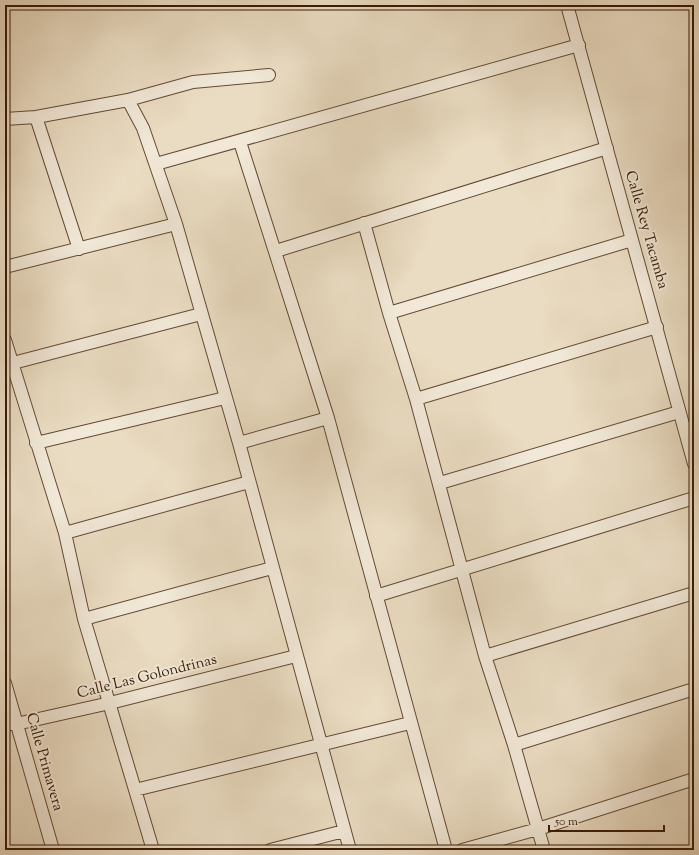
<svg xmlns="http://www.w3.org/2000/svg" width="699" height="855" font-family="'Sorts Mill Goudy',serif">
	<rect width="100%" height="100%" fill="#eadcc2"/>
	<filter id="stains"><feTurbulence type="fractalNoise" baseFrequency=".005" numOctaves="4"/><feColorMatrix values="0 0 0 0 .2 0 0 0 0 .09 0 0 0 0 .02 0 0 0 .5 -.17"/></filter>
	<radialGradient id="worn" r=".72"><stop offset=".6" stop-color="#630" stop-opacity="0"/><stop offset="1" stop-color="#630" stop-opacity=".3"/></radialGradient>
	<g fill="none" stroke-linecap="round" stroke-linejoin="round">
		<defs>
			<path id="street" d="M567 5 694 464
				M128 100 143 128 176 224 239 443 350 850
				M36 117 79 249
				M5 119 36 117 128 100 193 82 269 75
				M240 142 328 418 446 850
				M156 164 579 45
				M364 223 389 313 416 399 485 656 514 745 544 850
				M276 251 607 148
				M5 267 176 224
				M389 313 632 240
				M5 340 65 533 84 619 153 850
				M13 363 201 314
				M416 399 657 327
				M36 443 225 398
				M239 443 328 418
				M440 483 679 412
				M65 533 249 482
				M376 596 694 498
				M84 619 272 568
				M485 656 694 593
				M5 683 53 850
				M5 724H16L110 703 296 656
				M514 745 694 689
				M135 790 410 723
				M270 850 344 831
				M462 850 538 829 694 779"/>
		</defs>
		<use href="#street" stroke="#644a36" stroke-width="14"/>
		<use href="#street" stroke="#f1e8d7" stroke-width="12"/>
	</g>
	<g text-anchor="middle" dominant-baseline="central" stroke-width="4" stroke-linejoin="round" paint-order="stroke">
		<g font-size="15" fill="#381a07" stroke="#f1e8d7">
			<text transform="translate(646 230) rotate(74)">Calle Rey Tacamba</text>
			<text transform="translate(147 677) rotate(-14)">Calle Las Golondrinas</text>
			<text transform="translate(44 762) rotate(74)">Calle Primavera</text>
		</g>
	</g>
	<rect width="699" height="855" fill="none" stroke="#eadcc2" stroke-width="20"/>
	<rect x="6" y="6" width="687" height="843" fill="none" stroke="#381a07" stroke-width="2"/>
	<rect x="10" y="10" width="679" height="835" fill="none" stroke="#381a07"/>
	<path d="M549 825v6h115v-6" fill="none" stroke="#381a07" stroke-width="2"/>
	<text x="555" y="825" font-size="12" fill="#381a07" stroke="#f1e8d7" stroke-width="3" paint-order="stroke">50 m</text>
	<rect width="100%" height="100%" filter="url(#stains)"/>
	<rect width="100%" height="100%" fill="url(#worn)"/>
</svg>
